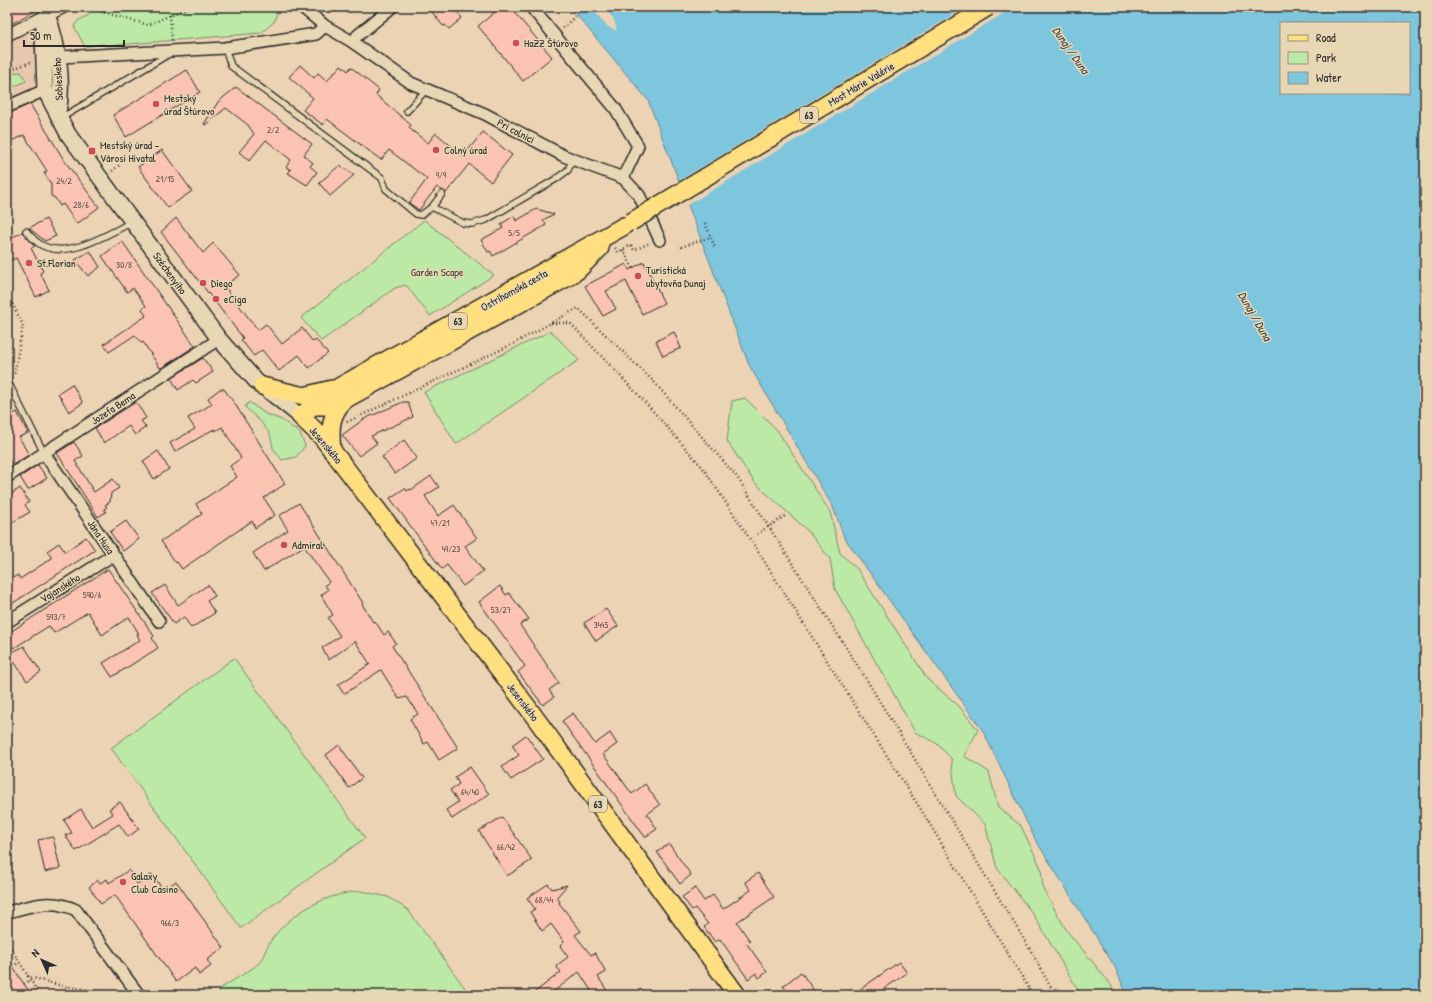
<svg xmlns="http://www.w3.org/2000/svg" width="1432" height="1002" font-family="'Patrick Hand',sans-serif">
	<rect width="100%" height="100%" fill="#ecd3b3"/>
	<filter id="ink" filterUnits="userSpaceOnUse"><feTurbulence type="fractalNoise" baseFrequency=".025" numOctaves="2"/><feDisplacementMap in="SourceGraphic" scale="8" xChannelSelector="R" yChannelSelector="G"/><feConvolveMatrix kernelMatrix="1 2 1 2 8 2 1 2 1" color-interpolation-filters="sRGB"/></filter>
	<g filter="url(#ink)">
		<path fill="#e8c7ad" d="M35 15 37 88 7 111V29Z"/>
		<path fill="#bde9a6" stroke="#748a68" d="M84 7H279L274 22 261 33 105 46 104 44 85 47 74 26 79 20 89 15Z
			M21 72 26 81 7 90V75L12 73Z
			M424 220 494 275 430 316 406 285 395 288 321 341 301 318Z
			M551 331 579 360 456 444 424 392Z
			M745 398 777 430 830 512 840 553 857 569 928 680 958 705 978 730 964 756 989 772 998 807 1021 826 1041 868 1043 889 1067 931 1109 982 1117 995H1081L1033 914 997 868 985 824 956 796 951 758 936 743 915 732 835 589 830 559 807 530 755 483 727 441 732 401Z
			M249 402 266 414 282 420 300 433 305 446 296 457 282 460 273 448 270 434 260 421 245 407Z
			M234 658 365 838 241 928 111 748Z
			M361 891 388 897 408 910 470 995H221L218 990C225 985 255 968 259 963 263 958 267 946 272 939 293 911 326 894 361 891Z"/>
		<path fill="#7ec6de" stroke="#5d8896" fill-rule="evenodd" d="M570 7H1425V995H1127L1115 967 1035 839 983 731 844 537 833 507 749 365 648 100ZM1281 23H1409V93H1281Z"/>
		<path fill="#ecd3b3" d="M591 7H604L614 20 617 31 607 26Z
			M966 7H1014L686 206 677 182Z"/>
		<path fill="#fbc3b1" stroke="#2b2b2b" d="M7 7H42L7 26Z
			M428 7H453L462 18 449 29 445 25 443 26Z
			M501 7H510L552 57 523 81 478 26Z
			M300 65 314 78 318 73 327 81 341 65 348 71 351 67 379 90 376 95 411 125 409 128 428 143 436 133 463 156 483 132 512 155 491 182 469 164 446 193 437 187 419 210 409 203 427 179 389 150 381 160 327 119 323 125 303 110 313 98 289 77Z
			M187 70 200 92 126 137 113 115Z
			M236 87 312 144 304 155 313 163 310 166 317 172 307 185 288 173 291 170 286 167 291 160 266 140 249 161 239 152 254 134 248 125 226 108 205 125 204 124 218 102Z
			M30 104 64 160 99 207 77 224 63 204 60 206 55 198 51 196V184L44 173 47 171 24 135 7 143V114Z
			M162 150 192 191 168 208 138 167Z
			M340 165 354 175 330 196 319 183Z
			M536 209 554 214 543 220 546 225 493 256 490 251 488 252 481 240 503 228 501 224 514 216 516 221Z
			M176 218 203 253 213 243 240 275 224 286 258 330 266 324 282 344 302 328 313 342 316 340 328 353 309 368 299 355 279 371 262 350 254 356 241 340 243 338 161 232Z
			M46 219 56 236 45 241 29 228Z
			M22 232 35 246 31 248 43 271 40 273 49 290 36 297 16 258 7 262V245L10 243 8 240Z
			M122 241 195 346 163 367 160 368 143 342 141 343 135 335 109 352 104 344 146 316 142 309 146 306 133 288 127 292 102 256Z
			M90 251 100 267 88 276 75 260Z
			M644 262 664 303 642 314 626 281 606 291 616 309 603 316 585 286 626 264 629 270Z
			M674 332 681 348 663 356 656 341Z
			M203 358 213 372 196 383 193 380 178 390 171 378Z
			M72 384 83 403 69 412 58 393Z
			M220 389H224L235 404 285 484 264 498 275 515 255 528 252 521 182 569 177 562 176 563 161 541 202 514 196 504 237 477 230 466 241 458 222 427 215 431 214 429 175 452 170 443 195 429 188 418 212 404 208 398Z
			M136 402 146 418 141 421 146 427 135 435 129 426 104 443 95 428Z
			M403 402H408L413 417 371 436 377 443 359 456 342 435 364 419Z
			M17 412 28 433 19 437 29 455 12 465 7 456V417Z
			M404 440 417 458 395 474 382 457Z
			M74 442 83 456 75 461 94 492 113 479 119 488 111 493 110 502 105 505 107 507 104 509 106 512 98 517 57 453Z
			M158 451 169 469 154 479 143 461Z
			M38 465 47 478 28 490 20 477Z
			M431 476 439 487 425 496 438 516 454 505 477 538 465 546 483 571 463 586 447 565 442 569 390 498 405 488 407 491 410 489 411 490Z
			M20 488 29 502 25 505 30 512 13 522 7 513V497Z
			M299 503 363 603 362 604 373 622 375 621 384 635 388 632 396 643 392 646 458 748 439 760 428 742 424 744 410 719 418 714 407 697 399 699 381 670 344 694 338 685 370 664 355 641 329 660 322 648 340 636 328 618 333 615 321 595 328 590 325 585 329 582 304 546 264 571 253 553 288 530 279 516Z
			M126 521 139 539 123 551 110 532Z
			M86 537 95 550 7 607V581L18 575 20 579 52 558 47 551 59 543 65 552Z
			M108 569 154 636 152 638 158 648 112 677 103 663 140 640 137 635 139 634 129 617 102 635 88 612 54 633 49 626 14 648 7 637V634Z
			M165 585 178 605 208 585 215 596 207 601 215 613 191 628 184 617 174 624 152 593Z
			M500 586 506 595 509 593 529 619 520 625 559 683 549 690 554 697 543 705 518 672 525 666 479 602Z
			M606 609 618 626 596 641 584 623Z
			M24 646 41 672 27 681 9 654Z
			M573 713 595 744 610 733 617 744 603 754 632 794 645 784 660 805 647 814 657 829 645 837 562 721Z
			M526 735 543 759 511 780 502 767 519 755 512 745Z
			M339 745 362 778 349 788 326 755Z
			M470 767 489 794 452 819 446 810 458 802 450 790 459 784 455 777Z
			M120 802 139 829 128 837 119 824 76 851 65 835 72 833 64 820 81 809 92 827 113 814 109 809Z
			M502 817 532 860 507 876 479 831Z
			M53 837 60 868 45 872 38 840Z
			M669 844 691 875 680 884 657 852Z
			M129 870 137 884 152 874 163 890 176 881 224 948 207 960 211 966 199 975 195 968 176 982 115 895 101 904 89 887 98 880 100 883 107 879 109 883Z
			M758 873 774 897 737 922 750 941 747 944 767 972 759 978 756 973 748 979 720 939 715 942 704 927 708 924 695 908 692 910 682 897 695 888 704 901 713 895 723 909 751 890 745 882Z
			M548 884 552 889 567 885 557 897 560 902 559 903 581 931 575 935 591 955 595 953 606 972 598 977 610 995H594L579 972 549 995H531L561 972 556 966 568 957 560 946 564 942 551 924 542 931 530 912 535 909 527 898Z
			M7 958 24 984 32 995H7Z
			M899 962 907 973 875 995H852Z
			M801 972 817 995H790L783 986Z"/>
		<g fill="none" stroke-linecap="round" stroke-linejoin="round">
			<defs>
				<path id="lane" d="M225 48 231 66 382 178 386 189 416 214 421 215 432 207 463 223 472 224 486 220 556 179 568 170 573 159
					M407 111 426 90
					M61 118 169 54
					M432 207 442 194
					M26 231C30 235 33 239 37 242 63 263 108 234 132 222
					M7 380 44 453"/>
				<path id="street" d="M302 7 325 26 351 41 411 83 485 114 564 156 623 178 639 195 660 240
					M531 7 615 108 638 146 623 178
					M7 35 64 7
					M357 36 392 7
					M61 57 225 48 316 34 325 26
					M7 107 45 90
					M44 453 159 621
					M7 477 219 339
					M7 622 113 555
					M7 912C33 906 51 898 76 910L139 995"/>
				<path id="secondary" d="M47 14 43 35 45 90 68 134 219 339 256 381 300 416
					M47 14C58 44 64 82 58 113"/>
				<path id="primary" d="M624 226 339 387 300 416 322 437 526 705 737 995
					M262 386 304 396 332 389
					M316 406H325L346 399 568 277 578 270 600 248
					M332 451C330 430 329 414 346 399"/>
			</defs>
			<use href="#lane" stroke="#2b2b2b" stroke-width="8"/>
			<use href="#street" stroke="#2b2b2b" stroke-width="14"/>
			<use href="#secondary" stroke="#2b2b2b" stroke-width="18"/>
			<use href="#primary" stroke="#2b2b2b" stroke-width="20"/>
			<path stroke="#2b2b2b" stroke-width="2.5" stroke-dasharray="1 3" stroke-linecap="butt" d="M85 7 148 25 189 7
				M196 7H200
				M103 12 116 7
				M170 15 172 40
				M563 28 584 7
				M7 71 31 62
				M112 171 121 164
				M705 223 715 248
				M681 247 711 237
				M615 248 618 252 631 245 634 250 650 243
				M623 250 633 268
				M7 293 23 325 14 376
				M551 323H570L644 401 703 468 754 545 923 813 1033 995
				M347 422 513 344 578 308 654 382 737 477 863 674 1031 951 1055 995
				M757 534 785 516
				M7 942 40 995
				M13 967 19 962
				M27 976 62 986 103 992
				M24 984 30 980"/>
			<use href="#lane" stroke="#e8d7b4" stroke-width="5.5"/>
			<use href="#street" stroke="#e8d7b4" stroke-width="11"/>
			<use href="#secondary" stroke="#e8d7b4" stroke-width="15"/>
			<use href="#primary" stroke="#ffdf80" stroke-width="17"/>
			<defs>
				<path id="primary-bridge" d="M631 222 988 7"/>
			</defs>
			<use href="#primary-bridge" stroke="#2b2b2b" stroke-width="20" stroke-linecap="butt"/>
			<use href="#primary-bridge" stroke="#ffdf80" stroke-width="17"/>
		</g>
	</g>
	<g fill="#d1495b" stroke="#e8d7b4" stroke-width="1.5">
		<circle cx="516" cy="43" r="4"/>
		<circle cx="156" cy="104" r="4"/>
		<circle cx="436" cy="150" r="4"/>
		<rect x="88" y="147" width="8" height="8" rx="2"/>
		<circle cx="29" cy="263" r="4"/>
		<circle cx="638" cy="276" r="4"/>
		<circle cx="203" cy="283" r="4"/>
		<circle cx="216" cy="299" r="4"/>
		<circle cx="284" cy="545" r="4"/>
		<circle cx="123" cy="882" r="4"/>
	</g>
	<g text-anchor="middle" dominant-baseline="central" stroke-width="3" stroke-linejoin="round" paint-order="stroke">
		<g font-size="9" fill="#5f514c">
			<text x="273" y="130">2/2</text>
			<text x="441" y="175">9/9</text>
			<text x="165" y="179">21/15</text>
			<text x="64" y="181">24/2</text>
			<text x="81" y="205">28/6</text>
			<text x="514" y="233">5/5</text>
			<text x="124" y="265">30/8</text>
			<text x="440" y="523">47/21</text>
			<text x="451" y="549">49/23</text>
			<text x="92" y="595">590/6</text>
			<text x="501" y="610">53/27</text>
			<text x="56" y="617">593/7</text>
			<text x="601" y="625">3445</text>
			<text x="470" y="792">64/40</text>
			<text x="506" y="847">66/42</text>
			<text x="544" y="900">68/44</text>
			<text x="170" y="923">966/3</text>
		</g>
		<g fill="#e8d7b4" stroke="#645f54" stroke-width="1">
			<rect x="800" y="107" width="18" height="16" rx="3"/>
			<rect x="449" y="313" width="18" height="16" rx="3"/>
			<rect x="589" y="796" width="18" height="16" rx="3"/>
		</g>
		<g font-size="10" font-weight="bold" fill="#2b2b2b">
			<text x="809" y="115">63</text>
			<text x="458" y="321">63</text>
			<text x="598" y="804">63</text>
		</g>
		<g font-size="11" fill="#2b2b2b" stroke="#e8d7b4" text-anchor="start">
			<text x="524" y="43">HaZZ Štúrovo</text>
			<text x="164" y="98">Mestský<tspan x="164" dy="13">úrad Štúrovo</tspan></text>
			<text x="100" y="145">Mestský úrad -<tspan x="100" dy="13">Városi Hivatal</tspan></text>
			<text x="444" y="150">Colný úrad</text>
			<text x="37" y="263">St.Florian</text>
			<text x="646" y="270">Turistická<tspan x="646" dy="13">ubytovňa Dunaj</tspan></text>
			<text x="211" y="283">Diego</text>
			<text x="224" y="299">eCiga</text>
			<text x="292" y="545">Admiral</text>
			<text x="131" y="876">Galaxy<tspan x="131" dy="13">Club Casino</tspan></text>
		</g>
		<g font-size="11" fill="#2b2b2b" stroke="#e8d7b4">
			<text transform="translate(58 79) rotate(-93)">Sobieskeho</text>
			<text transform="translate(861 84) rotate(-31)">Most Márie Valérie</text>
			<text transform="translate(516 131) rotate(28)">Pri colnici</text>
			<text transform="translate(170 273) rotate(54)">Széchenyiho</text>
			<text transform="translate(514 290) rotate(-29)">Ostrihomská cesta</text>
			<text transform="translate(113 408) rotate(-33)">Jozefa Bema</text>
			<text transform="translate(326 445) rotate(50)">Jesenského</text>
			<text transform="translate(101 537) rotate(56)">Jána Husa</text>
			<text transform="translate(60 588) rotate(-32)">Vajanského</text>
			<text transform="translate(523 702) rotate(53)">Jesenského</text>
		</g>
		<g font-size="11" fill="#41483d" stroke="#e8d7b4">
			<text x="437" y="272">Garden Scape</text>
		</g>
		<g font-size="12" font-style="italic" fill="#374246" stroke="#e8d7b4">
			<text transform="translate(1071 50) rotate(55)">Dunaj / Duna</text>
			<text transform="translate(1255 316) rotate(60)">Dunaj / Duna</text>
		</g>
	</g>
	<rect width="1432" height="1002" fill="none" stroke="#e8d7b4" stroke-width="24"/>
	<rect x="12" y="12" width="1408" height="978" fill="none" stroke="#2b2b2b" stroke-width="1.5" filter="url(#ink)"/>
	<rect x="1280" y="22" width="130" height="72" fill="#e8d7b4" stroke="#9c927d"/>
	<rect x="1288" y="35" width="20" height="6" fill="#ffdf80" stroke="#9c927d"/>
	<text x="1316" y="42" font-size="12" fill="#2b2b2b">Road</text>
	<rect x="1288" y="52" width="20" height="12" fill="#bde9a6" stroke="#9c927d"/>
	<text x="1316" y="62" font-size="12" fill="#2b2b2b">Park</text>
	<rect x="1288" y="72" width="20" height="12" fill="#7ec6de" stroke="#9c927d"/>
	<text x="1316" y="82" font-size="12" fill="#2b2b2b">Water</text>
	<g transform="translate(42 960) rotate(315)" stroke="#e8d7b4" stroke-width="3" paint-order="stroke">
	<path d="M0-3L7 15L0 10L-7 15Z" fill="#2b2b2b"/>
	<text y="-6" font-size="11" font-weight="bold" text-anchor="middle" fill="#2b2b2b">N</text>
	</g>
	<path d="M24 40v6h100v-6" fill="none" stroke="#2b2b2b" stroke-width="2"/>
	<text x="30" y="40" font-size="12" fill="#2b2b2b" stroke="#e8d7b4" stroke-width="3" paint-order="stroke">50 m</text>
</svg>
